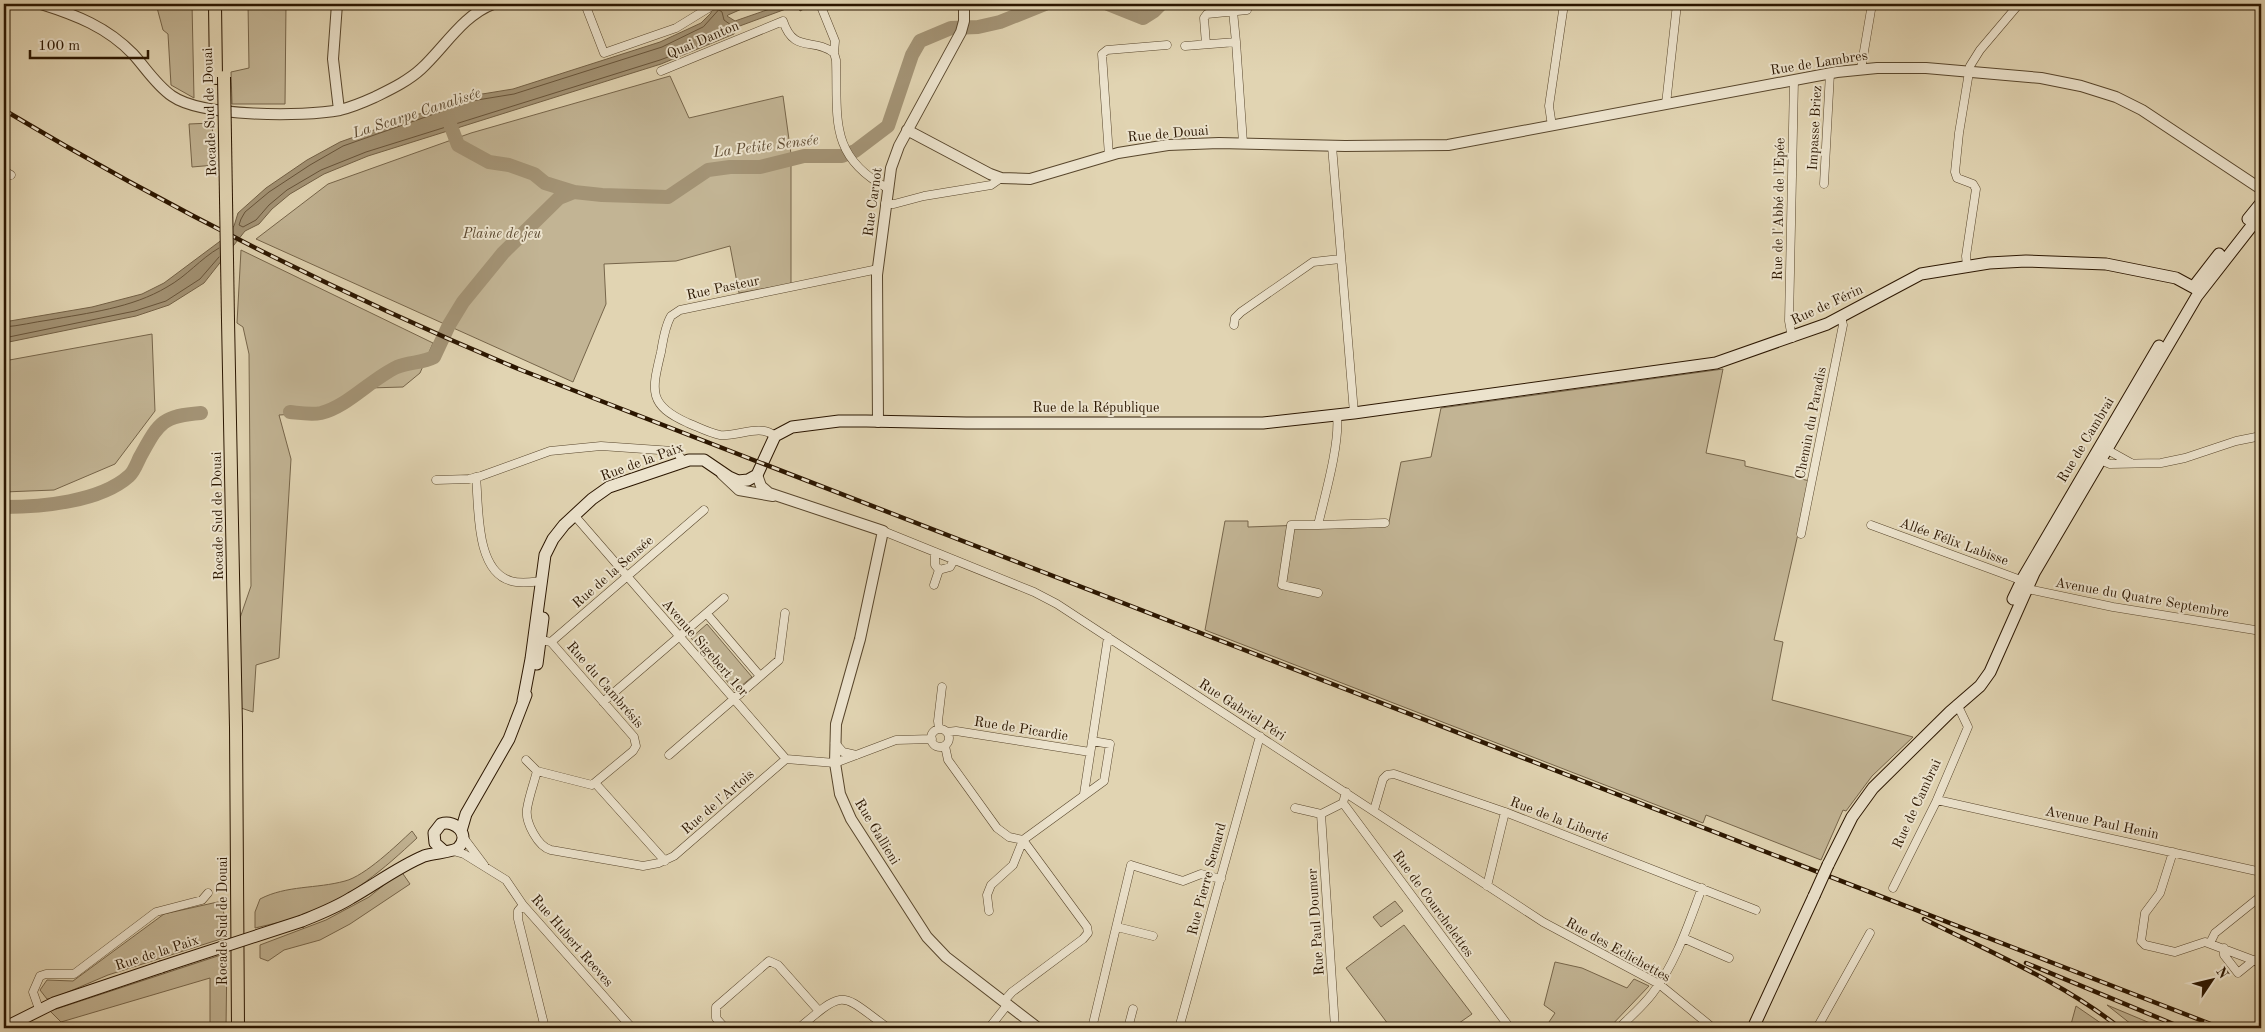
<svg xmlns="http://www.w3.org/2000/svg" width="2265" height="1032" font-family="'Old Standard TT',serif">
	<rect width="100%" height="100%" fill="#e1d4b2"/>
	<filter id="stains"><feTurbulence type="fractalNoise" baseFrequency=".004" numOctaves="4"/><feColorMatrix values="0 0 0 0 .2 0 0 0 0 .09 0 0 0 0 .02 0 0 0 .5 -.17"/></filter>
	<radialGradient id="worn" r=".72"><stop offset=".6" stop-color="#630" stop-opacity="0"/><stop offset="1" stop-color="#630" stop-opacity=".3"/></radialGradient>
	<path fill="#c2b494" stroke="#76654a" d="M156 4H192L194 98 171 85 168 34 163 30Z
		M248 4H286L285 104H232L231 72 249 68Z
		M670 76 689 118 783 96 791 154V284L739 293 730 246 676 261 604 264 606 304 573 382 256 239 328 184 471 133Z
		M212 123 215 165 192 167 189 124Z
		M241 250 433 343 420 373 403 387 369 388 335 412 279 415 291 459 279 658 256 665 253 712 241 708 240 618 251 586 249 354 243 327 237 323Z
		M152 334 155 411 115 464 54 490 4 492V361Z
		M1723 369 1706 453 1745 461V466L1810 481 1774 640 1783 642 1772 700 1913 737 1872 776 1846 811 1843 810 1821 860 1706 815 1703 823 1205 630 1225 521H1248V527L1389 522 1401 462 1431 457 1441 408Z
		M707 624 752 677 735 691 691 638Z
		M412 831 417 838C384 869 350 898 307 914 291 920 272 924 255 928V912L260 899C287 885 316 889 345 881 365 876 397 845 412 831Z
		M401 871 410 884 350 924 320 940 284 950 268 961 260 958V945L326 920 369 897Z
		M222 901 227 937 108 975 54 998 47 999 40 990 47 980 73 981 164 914Z
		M1395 901 1403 911 1381 927 1373 917Z
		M1404 925 1472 1014 1452 1028H1391L1346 968Z
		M227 953 226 1028H210V978L61 1022 50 1011Z
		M1555 962 1582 968 1627 988 1634 979 1649 986 1609 1028H1545L1555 1013 1544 1005Z
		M2107 1005 2162 1028H2136Z
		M2076 1006 2108 1028H2070Z"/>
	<path fill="#a39375" stroke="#736146" d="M722 4 724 7H731V4H753L728 15 727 16 735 21 784 4H813L800 11 797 5 794 6 737 27 734 34 661 64 368 156 324 174 290 194 272 209 259 224 245 231 204 283 169 305 136 316 4 343V322L92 307 142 294 164 283 223 239 234 226 238 213 266 188 307 160 340 142 470 96 513 89 660 42 701 23 711 13V8Z"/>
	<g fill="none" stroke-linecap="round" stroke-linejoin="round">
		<path stroke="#67543a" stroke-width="1" d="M719 10 722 12 724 20 731 25 730 30 695 47 660 60 366 152 321 170 287 190 269 205 256 220 243 227 239 225 241 219 245 212 269 192 310 165 343 146 471 101 514 94 662 47 703 27Z
			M4 327C19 326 34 322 49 320 88 313 132 308 167 287 187 276 200 259 219 248
			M4 338 135 311 166 301 200 279 219 257"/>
		<path stroke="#a39375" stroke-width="14" d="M1108 4 1143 18 1154 11 1161 4
			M447 116 458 145 489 162 509 165 534 174 545 183 574 192 602 195 668 197 708 170 730 167H760L804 156H842L855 151 888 126 912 55 920 41 951 28 978 27 1000 22 1045 4
			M290 412C300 413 311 415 321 413 347 407 371 379 397 367 409 362 423 363 434 357L449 325 463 302 503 253 559 198 574 192
			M4 507C41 507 100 502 129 476 134 472 137 463 140 457 159 423 161 416 201 413"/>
		<defs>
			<path id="minor" d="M585 4 604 53 676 28 715 4
				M820 4 835 41 834 53 836 60C838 118 828 156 887 188
				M2195 4H2202
				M1233 11 1236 42
				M1206 44 1204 18 1207 14 1247 10
				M1185 46 1236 42 1243 143
				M1861 69 1872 4
				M661 71 783 21C794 54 813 37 834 53
				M1666 104 1677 4
				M1552 126 1549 106 1564 4
				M1332 146 1354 413
				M1109 156 1102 54 1107 50 1167 45
				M4 171 11 175
				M1824 184 1830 73
				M885 204H894L924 196 991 185 1001 178
				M1967 266 1966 256 1976 189 1973 184 1957 178 1955 172 1959 133 1970 66 1980 50 2019 4
				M1234 325 1235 318 1241 312 1313 262 1340 259
				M1792 338 1789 321 1794 80
				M775 436C759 423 739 437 720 435 709 433 698 427 688 423 647 405 652 390 661 352 663 340 665 326 671 316L680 310 878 269
				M2104 448 2131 463
				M2098 459 2110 464 2161 463 2185 458 2236 441 2261 436
				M476 477C479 507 475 571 511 581 521 584 532 582 542 581
				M436 480 469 479 481 476 550 451 601 446 673 451 678 454 683 461
				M574 515 786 759 835 763 896 740 932 739
				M1318 525 1385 523
				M1871 525 2026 582
				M883 531 1034 592 1057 604 1543 922 1659 984 1713 1028
				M1801 534 1843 325 1841 317
				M935 552V565L939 570 950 567 954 560
				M934 585 939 570
				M2023 588 2113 607 2261 631
				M1318 593 1282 585 1291 525H1318C1325 495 1340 444 1337 415
				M707 614 760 676
				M535 639 551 642 704 510
				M603 702 724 598
				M939 729 938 721 942 687
				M931 738a9 9 0 1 1 18 0a9 9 0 1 1-18 0Z
				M947 732 956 731 1090 752
				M835 743 843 752 856 755
				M945 746 948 760 997 828 1009 837 1023 840
				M669 755 779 660 785 613
				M526 760 537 771 592 785 633 751 636 746 634 737 551 642
				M537 771C534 783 529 796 527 809 525 822 538 847 551 850L643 866 659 863 674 856 786 759
				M596 784 665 861
				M1346 792 1343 803 1510 1028
				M1084 794 1108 637
				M1937 800 2261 872
				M1295 808 1321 814
				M1374 810 1383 779 1387 775 1394 774 1505 812 1756 910
				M463 837 484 865
				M453 851 464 854 506 880 523 905 632 1028
				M2173 852 2160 893 2145 913 2141 941 2145 945 2175 952 2205 942 2261 963
				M1487 886 1505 812
				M1893 888 1936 802 1968 727 1957 704
				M523 905 518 911V919L545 1028
				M989 911 987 895 991 885 1013 865 1023 840 1104 781 1110 744 1092 741
				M1117 927 1153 936
				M1683 938 1729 958
				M2210 943 2215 933 2261 896
				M2224 948V955L2238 973 2254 960
				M1004 1001 1012 992 1083 939 1088 933 1087 927 1023 840
				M39 1009 33 992 40 976 46 974H74L156 912 202 900 208 893
				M725 1028 716 1018V1007L769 961 778 965 819 1011
				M799 1028C846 988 840 993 888 1028
				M989 1028 1008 1004
				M1092 1028 1131 865 1183 881 1201 874 1221 879
				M1128 1028 1133 1009
				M1179 1028 1260 736
				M1335 1028 1321 814 1343 803
				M1619 1028C1630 1017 1642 1007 1652 994 1676 963 1688 925 1702 888
				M1817 1028 1870 933"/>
			<path id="tertiary" d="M41 4C76 15 107 27 133 54 145 67 156 85 172 96 202 117 303 117 340 110 352 107 364 102 375 97 391 89 408 81 421 69 444 48 463 15 493 4
				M337 4 333 59 339 110
				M907 130 990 174 1001 178 1030 179 1118 153 1168 145 1219 143 1345 146 1448 145 1837 72 1877 68H1926L2041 78 2081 86 2116 97 2142 110 2261 189
				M878 422 877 275 891 168 899 146 961 32 964 21V4
				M722 474 739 490 773 496
				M757 475 761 486 769 493 883 531 860 639 836 724 835 763 840 794 851 819 927 937 946 957 1038 1028"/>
			<path id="secondary" d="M2248 219 2261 203
				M2195 285 2219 254
				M2013 599 2023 578 2159 346
				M537 664 543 618
				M523 701 531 659 545 555 553 539 564 525 592 499 609 487 689 460H704L729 477 738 481 748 480 757 475 775 436 792 427 839 421H866L966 423H1263L1354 413 1716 363 1827 324 1921 274 1989 263 2026 261 2106 264 2176 278 2200 291
				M461 831 466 814 509 739 526 695
				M1828 865 1852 817 1873 788 1950 712 1980 686 1990 672 2034 573 2197 296 2261 214
				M302 921C319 914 335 908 351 898 376 884 398 867 424 856 433 853 453 852 458 848 471 836 456 819 441 824L434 833 435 843 444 851
				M4 1028 54 1003 161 967
				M1753 1028 1814 896"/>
			<path id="trunk" d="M215 4 216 78
				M228 320 236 727 238 1028"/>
		</defs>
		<use href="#minor" stroke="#58462c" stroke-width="9"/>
		<use href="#tertiary" stroke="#58462c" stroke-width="12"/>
		<use href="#secondary" stroke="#2b1600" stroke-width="13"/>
		<use href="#trunk" stroke="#2b1600" stroke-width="14"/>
		<use href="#minor" stroke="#ece3cd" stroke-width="8"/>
		<use href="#tertiary" stroke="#ece3cd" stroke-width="10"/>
		<use href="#secondary" stroke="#ece3cd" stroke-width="11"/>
		<use href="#trunk" stroke="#e1d4b2" stroke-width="12"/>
		<defs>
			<path id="rail" d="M4 110C170 209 342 295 521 370L2221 1028
				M1924 919C1990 952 2062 982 2120 1028
				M2026 963 2183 1028"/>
		</defs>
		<use href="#rail" stroke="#2b1600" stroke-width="4.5"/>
		<use href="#rail" stroke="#ece3cd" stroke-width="2.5" stroke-dasharray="8" stroke-linecap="butt"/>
		<defs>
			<path id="secondary-bridge" d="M1814 896 1828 865
				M161 967 302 921"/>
			<path id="trunk-bridge" d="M224 77 228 320"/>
		</defs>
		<use href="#secondary-bridge" stroke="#2b1600" stroke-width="13" stroke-linecap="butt"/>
		<use href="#trunk-bridge" stroke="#2b1600" stroke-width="14" stroke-linecap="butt"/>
		<use href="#secondary-bridge" stroke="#ece3cd" stroke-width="11"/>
		<use href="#trunk-bridge" stroke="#e1d4b2" stroke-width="12"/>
	</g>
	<g text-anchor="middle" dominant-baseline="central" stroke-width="4" stroke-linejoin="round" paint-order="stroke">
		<g font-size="14" fill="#2b1600" stroke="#ece3cd">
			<text transform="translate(703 40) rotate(-23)">Quai Danton</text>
			<text transform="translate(1819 63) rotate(-9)">Rue de Lambres</text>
			<text transform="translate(210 112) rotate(-92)">Rocade Sud de Douai</text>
			<text transform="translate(1815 128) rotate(-87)">Impasse Briez</text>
			<text transform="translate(1168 134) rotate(-5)">Rue de Douai</text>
			<text transform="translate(873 202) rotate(-82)">Rue Carnot</text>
			<text transform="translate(1779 209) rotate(-89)">Rue de l'Abbé de l'Epée</text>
			<text transform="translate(723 288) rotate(-12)">Rue Pasteur</text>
			<text transform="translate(1827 305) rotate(-25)">Rue de Férin</text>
			<text x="1096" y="408">Rue de la République</text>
			<text transform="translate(1811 423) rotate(-79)">Chemin du Paradis</text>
			<text transform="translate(2086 440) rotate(-59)">Rue de Cambrai</text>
			<text transform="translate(642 462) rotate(-20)">Rue de la Paix</text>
			<text transform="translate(218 516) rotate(-91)">Rocade Sud de Douai</text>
			<text transform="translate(1954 542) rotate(20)">Allée Félix Labisse</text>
			<text transform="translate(613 572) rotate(-41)">Rue de la Sensée</text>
			<text transform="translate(2142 598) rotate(10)">Avenue du Quatre Septembre</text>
			<text transform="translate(705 648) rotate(49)">Avenue Sigebert 1er</text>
			<text transform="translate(605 685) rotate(49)">Rue du Cambrésis</text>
			<text transform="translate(1242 710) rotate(33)">Rue Gabriel Péri</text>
			<text transform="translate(1021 729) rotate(9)">Rue de Picardie</text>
			<text transform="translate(718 802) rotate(-41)">Rue de l'Artois</text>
			<text transform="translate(1917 804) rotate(-65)">Rue de Cambrai</text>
			<text transform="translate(1559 820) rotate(21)">Rue de la Liberté</text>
			<text transform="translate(2102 823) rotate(12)">Avenue Paul Henin</text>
			<text transform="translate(877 832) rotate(59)">Rue Gallieni</text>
			<text transform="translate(1207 879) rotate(-75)">Rue Pierre Semard</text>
			<text transform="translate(1433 904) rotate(54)">Rue de Courchelettes</text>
			<text transform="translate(223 921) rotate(-90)">Rocade Sud de Douai</text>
			<text transform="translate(1316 922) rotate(-94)">Rue Paul Doumer</text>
			<text transform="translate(572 941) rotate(49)">Rue Hubert Reeves</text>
			<text transform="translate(1618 950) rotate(29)">Rue des Eclichettes</text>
			<text transform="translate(157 953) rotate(-18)">Rue de la Paix</text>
		</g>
		<g font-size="14" font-style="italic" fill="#58452c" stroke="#ece3cd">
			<text x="502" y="234">Plaine de jeu</text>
		</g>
		<g font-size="15" font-style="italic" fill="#5b482f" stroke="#ece3cd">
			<text transform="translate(417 114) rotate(-18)">La Scarpe Canalisée</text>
			<text transform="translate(766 147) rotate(-7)">La Petite Sensée</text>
		</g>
	</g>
	<rect width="2265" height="1032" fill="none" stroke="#e1d4b2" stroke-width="20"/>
	<rect x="5" y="5" width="2255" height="1022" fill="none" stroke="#2b1600" stroke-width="2.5"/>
	<rect x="10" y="10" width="2245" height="1012" fill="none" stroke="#2b1600"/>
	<g transform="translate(2212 980) rotate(55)" stroke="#ece3cd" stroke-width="4" paint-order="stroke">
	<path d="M0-4L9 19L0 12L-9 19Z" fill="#2b1600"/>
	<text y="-8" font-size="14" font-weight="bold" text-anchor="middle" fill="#2b1600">N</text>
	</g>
	<path d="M30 50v8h118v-8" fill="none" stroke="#2b1600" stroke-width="2.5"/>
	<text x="38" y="50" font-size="15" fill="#2b1600" stroke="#ece3cd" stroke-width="4" paint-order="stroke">100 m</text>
	<rect width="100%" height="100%" filter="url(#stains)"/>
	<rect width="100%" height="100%" fill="url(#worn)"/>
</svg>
